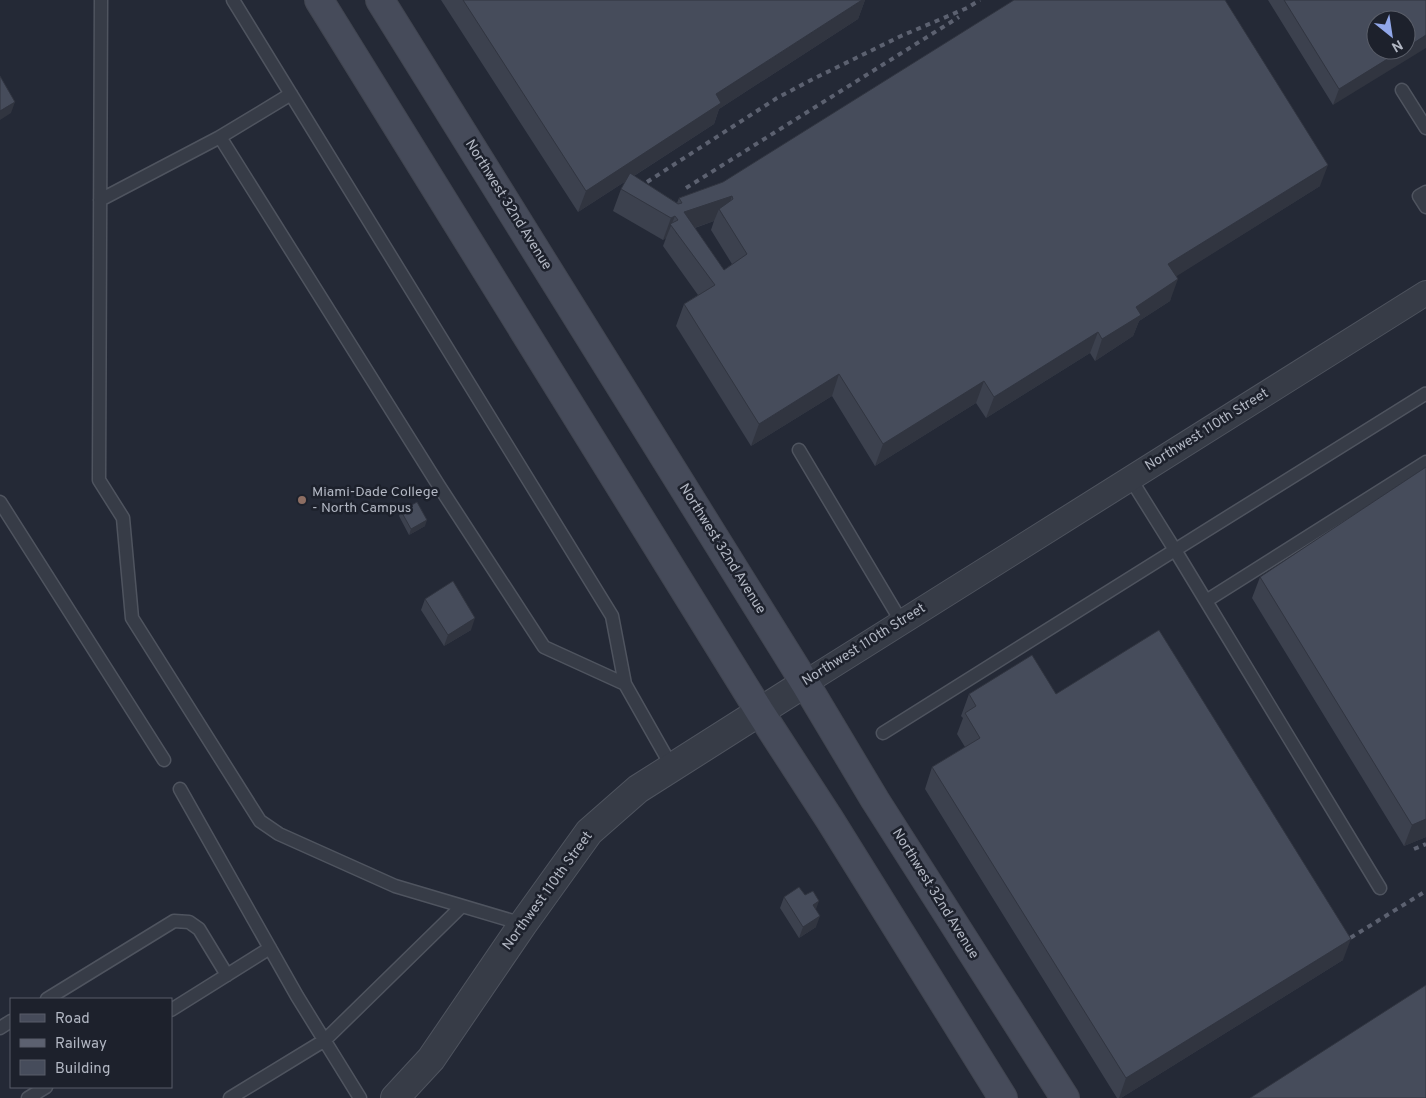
<svg xmlns="http://www.w3.org/2000/svg" width="1426" height="1098" font-family="Overpass,sans-serif">
	<rect width="100%" height="100%" fill="#242936"/>
	<g fill="none" stroke-linecap="round" stroke-linejoin="round">
		<defs>
			<path id="service" d="M101 0 99 480 123 518 132 618 260 821 279 834 395 886 523 924
				M233 0 612 616 625 684 672 767
				M1402 90 1426 128
				M291 94 220 137 439 486 544 647 625 684
				M1426 192 1419 196 1426 207
				M100 200 220 137
				M799 450 901 621
				M0 502 164 760
				M1206 601 1426 462
				M883 733 1175 550 1130 478
				M180 789 297 996 360 1098
				M1380 888 1175 550 1425 394 1426 395
				M47 999 174 921 189 922 199 929 227 975
				M171 1010 270 948
				M0 1028 11 1021
				M28 1098 46 1087
				M230 1098 325 1040 462 906"/>
			<path id="minor" d="M805 683 1426 293"/>
			<path id="tertiary" d="M395 1098 431 1059 523 924 589 832 638 789 805 683"/>
			<path id="secondary" d="M319 0 760 712 830 820 1003 1098
				M380 0 805 683 875 800 1065 1098"/>
		</defs>
		<use href="#service" stroke="#4f545f" stroke-width="15"/>
		<use href="#minor" stroke="#4f545f" stroke-width="26"/>
		<use href="#tertiary" stroke="#4f545f" stroke-width="30"/>
		<use href="#secondary" stroke="#414550" stroke-width="30"/>
		<use href="#service" stroke="#373c47" stroke-width="12"/>
		<use href="#minor" stroke="#373c47" stroke-width="24"/>
		<use href="#tertiary" stroke="#373c47" stroke-width="28"/>
		<use href="#secondary" stroke="#464b5a" stroke-width="28"/>
		<path stroke="#5c6170" stroke-width="4" stroke-dasharray="5 5" stroke-linecap="butt" d="M647 182 777 98 813 79 901 36 967 8 980 0
			M686 188 959 17
			M1414 849 1426 844
			M1342 943 1426 891"/>
	</g>
	<path fill="#3c414e" fill-rule="evenodd" d="M441 0H865L858 19 719 109 714 124 634 176 677 203 679 198 723 182 1320 186 1176 276 1170 301 1139 321 1133 336 1095 361 1090 353 986 418 976 403 875 466 832 396 751 446 676 326 684 304 698 295 663 246 666 238 663 240 613 211 621 189 626 181 578 212ZM714 221 711 230 732 264 724 270 695 228Z
		M1268 0H1426L1333 105Z
		M401 511 425 526 409 535 399 516Z
		M1260 577 1426 837 1404 846 1252 598Z
		M425 599 471 630 444 646 421 610Z
		M969 694H1056L1343 960 1121 1098H1117L925 789 932 767 965 747 957 734 963 718 961 716Z
		M805 895 816 910V927L799 938 780 908 784 897Z"/>
	<path fill="#313540" d="M862 0H865L858 19 719 109 714 124 578 212 586 191 716 94Z
		M1426 35V48L1333 105 1339 89 1402 50H1406V48Z
		M15 102 11 113 0 120V111Z
		M1328 165 1320 186 1161 286 1168 264Z
		M732 196 724 218 719 209 714 221 676 234 684 212Z
		M675 216 666 238 663 240 671 218Z
		M1178 279 1170 301 1139 321 1133 336 1095 361 1102 339 1136 307Z
		M1098 332 1090 353 986 418 994 397Z
		M839 374 832 396 751 446 759 424Z
		M984 381 976 403 875 466 883 444Z
		M427 520 425 526 409 535 411 529Z
		M475 618 471 630 444 646 448 635Z
		M1426 819V837L1404 846 1412 825Z
		M819 901 815 912 813 905Z
		M820 916 816 927 799 938 803 927Z
		M1351 939 1343 960 1121 1098H1119L1126 1078Z"/>
	<path fill="#464c5b" stroke="#313540" fill-rule="evenodd" d="M463 0H862L716 94 721 103 586 191Z
		M1014 0H1225L1328 165 1168 264 1178 279 1136 307 1141 315 1102 339 1098 332 994 397 984 381 883 444 839 374 759 424 684 304 715 285 670 224 678 220 675 216 671 218 621 189 630 173 678 204 682 203 679 198 723 182ZM732 196 733 199 719 209 747 254 724 270 684 212Z
		M1284 0H1426V35L1406 48V20H1376V50H1402L1339 89Z
		M0 76 15 102 0 111Z
		M1426 467V819L1412 825 1260 577Z
		M417 502 427 520 411 529 401 511Z
		M453 581 475 618 448 635 425 599Z
		M1159 630 1351 939 1126 1078 932 767 980 738 965 713 976 706 969 694 1032 655 1056 694Z
		M799 887 805 895 813 891 819 901 813 905 820 916 803 927 784 897Z
		M1426 985V1098H1250Z"/>
	<circle fill="#8d6e63" stroke="#1d212c" stroke-width="2" cx="302" cy="500" r="5"/>
	<g text-anchor="middle" dominant-baseline="central" stroke-width="5" stroke-linejoin="round" paint-order="stroke">
		<g font-size="14" fill="#b2b7c3" stroke="#1d212c">
			<text transform="translate(508 205) rotate(58)">Northwest 32nd Avenue</text>
			<text transform="translate(1207 430) rotate(-32)">Northwest 110th Street</text>
			<text transform="translate(722 549) rotate(58)">Northwest 32nd Avenue</text>
			<text transform="translate(864 645) rotate(-32)">Northwest 110th Street</text>
			<text transform="translate(548 891) rotate(-54)">Northwest 110th Street</text>
			<text transform="translate(935 894) rotate(58)">Northwest 32nd Avenue</text>
		</g>
		<g font-size="14" fill="#b2b7c3" stroke="#1d212c" text-anchor="start">
			<text x="312" y="492">Miami-Dade College<tspan x="312" dy="16">- North Campus</tspan></text>
		</g>
	</g>
	<rect x="10" y="998" width="162" height="90" fill="#1d212c" stroke="#595d68"/>
	<rect x="20" y="1014" width="25" height="8" fill="#464b5a" stroke="#595d68"/>
	<text x="55" y="1023" font-size="15" fill="#b2b7c3">Road</text>
	<rect x="20" y="1039" width="25" height="8" fill="#5c6170" stroke="#595d68"/>
	<text x="55" y="1048" font-size="15" fill="#b2b7c3">Railway</text>
	<rect x="20" y="1060" width="25" height="15" fill="#464c5b" stroke="#595d68"/>
	<text x="55" y="1073" font-size="15" fill="#b2b7c3">Building</text>
	<g transform="translate(1391 35) rotate(150)"><circle r="24" fill="#1d212c" stroke="#595d68"/>
	<path d="M0-4L9 19L0 12L-9 19Z" fill="#91a7e9"/>
	<text y="-8" font-size="14" font-weight="bold" text-anchor="middle" fill="#b2b7c3">N</text>
	</g>
</svg>
